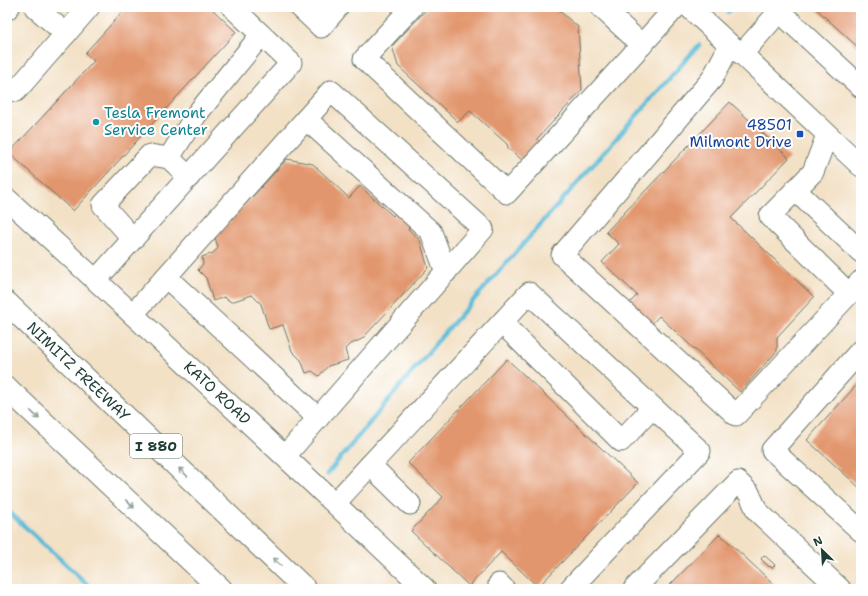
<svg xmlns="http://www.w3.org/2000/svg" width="868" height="596" font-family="'Shantell Sans',sans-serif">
	<rect width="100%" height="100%" fill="#fff"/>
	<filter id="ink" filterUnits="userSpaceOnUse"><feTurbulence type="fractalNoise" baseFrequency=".025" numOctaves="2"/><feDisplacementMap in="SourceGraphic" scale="8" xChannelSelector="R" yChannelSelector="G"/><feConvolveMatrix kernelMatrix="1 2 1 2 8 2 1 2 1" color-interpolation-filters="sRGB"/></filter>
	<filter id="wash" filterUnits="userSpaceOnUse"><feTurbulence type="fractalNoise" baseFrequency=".012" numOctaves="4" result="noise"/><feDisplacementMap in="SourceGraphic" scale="16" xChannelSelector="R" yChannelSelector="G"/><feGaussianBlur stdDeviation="0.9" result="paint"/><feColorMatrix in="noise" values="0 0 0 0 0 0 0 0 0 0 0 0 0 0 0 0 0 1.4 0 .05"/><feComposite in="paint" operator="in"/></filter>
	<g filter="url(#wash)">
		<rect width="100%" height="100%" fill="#f3e1c6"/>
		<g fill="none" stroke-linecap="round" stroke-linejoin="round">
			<path stroke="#5abcd8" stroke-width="4.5" d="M728 12 733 7
				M327 474 441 337 699 45
				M7 510 92 589"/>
		</g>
		<g id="blocks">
			<path fill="#e2966d" d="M127 7H210L236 32 73 211 9 153 94 61 85 53Z
				M429 7H555L578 27 582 90 537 139 540 142 522 160 508 148 507 144 470 111 458 122 398 66 392 46Z
				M814 7H861V50Z
				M730 102 789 158 731 218 814 297 777 337V351L740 392 659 316 650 326 628 305 637 295 602 262 619 244 606 232Z
				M287 159 313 164 349 198 360 186 393 216 400 208 414 220 408 229 420 240 428 268 362 339 349 345 345 349 348 360 328 366 319 376 312 371 306 373 301 360 292 351 283 325 269 329 261 304 252 295 231 302 224 297 213 301 206 278 198 270 203 264 202 257 213 253 218 248 215 237Z
				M507 359 638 483 538 587 501 552 469 586 411 531 443 497 408 463Z
				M861 380V489L807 440Z
				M720 534 779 589H666Z
				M764 555 775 565 772 568 770 566 769 567 761 559Z"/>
		</g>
	</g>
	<g filter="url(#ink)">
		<use href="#blocks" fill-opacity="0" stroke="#697667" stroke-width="1"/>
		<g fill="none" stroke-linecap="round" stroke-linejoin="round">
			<defs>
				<g id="minor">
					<path d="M35 7 66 34"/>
					<path d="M300 7 321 27 338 7"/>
					<path d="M412 7 364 59 507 193 676 7"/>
					<path d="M601 7 642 45"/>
					<path d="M689 7 730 45 742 54 861 166"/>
					<path d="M7 9 9 7"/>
					<path d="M779 11 861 87"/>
					<path d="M730 45 712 79 562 255 736 415 861 281"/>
					<path d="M742 54 783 7"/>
					<path d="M16 91 89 7"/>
					<path d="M306 119 431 232 446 272"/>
					<path d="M827 135 813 172 770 216 849 294"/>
					<path d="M169 158 196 115 261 35"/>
					<path d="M795 190 861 252"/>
					<path id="s1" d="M7 199C148 327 287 458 425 589"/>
					<path d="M133 239 103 205 150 155 169 158 189 177"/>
					<path d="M166 277 318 418"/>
					<path d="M96 280 291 63 232 7"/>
					<path d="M133 314 331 91 483 229 285 456"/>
					<path d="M502 323 621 441 652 408"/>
					<path d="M861 350 772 450 861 531"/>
					<path d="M370 465 410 504"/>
					<path d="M335 503 529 293 700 451 570 589"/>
					<path d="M499 584 504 589"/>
					<path d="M634 589 738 482 749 493 757 511 840 589"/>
				</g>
				<g id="highway">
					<path id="s2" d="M7 303 305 589"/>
					<path d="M7 388 221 589"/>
				</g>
			</defs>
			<use href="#minor" stroke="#697667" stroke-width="23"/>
			<use href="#highway" stroke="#697667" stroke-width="24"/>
			<use href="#minor" stroke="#fff" stroke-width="21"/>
			<use href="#highway" stroke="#fff" stroke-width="22"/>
		</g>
		<defs><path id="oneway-shaft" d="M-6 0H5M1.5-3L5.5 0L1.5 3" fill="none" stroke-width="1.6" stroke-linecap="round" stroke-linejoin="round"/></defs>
		<g stroke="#8f9e9a">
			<use href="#oneway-shaft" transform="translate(35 415) rotate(43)"/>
			<use href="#oneway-shaft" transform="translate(183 472) rotate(-136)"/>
			<use href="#oneway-shaft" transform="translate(130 504) rotate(43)"/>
			<use href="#oneway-shaft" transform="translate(277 562) rotate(-136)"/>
		</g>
	</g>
	<circle fill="#0f9aa8" stroke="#fff" stroke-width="1.5" cx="96" cy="122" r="4"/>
	<rect fill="#1a4fb4" stroke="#fff" stroke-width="1.5" x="796" y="130" width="8" height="8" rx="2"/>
	<g text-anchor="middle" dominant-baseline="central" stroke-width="4" stroke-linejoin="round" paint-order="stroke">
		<rect fill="#fff" stroke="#627771" stroke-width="1" x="130" y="434" width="52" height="24" rx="3"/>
		<g font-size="14" font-weight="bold" fill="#1f3d34">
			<text x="156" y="446">I 880</text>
		</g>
		<g font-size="15" fill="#0d838f" stroke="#fff" text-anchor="start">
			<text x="104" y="113">Tesla Fremont<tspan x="104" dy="17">Service Center</tspan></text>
		</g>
		<g font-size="15" fill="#164399" stroke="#fff" text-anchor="end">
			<text x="792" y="125">48501<tspan x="792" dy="17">Milmont Drive</tspan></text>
		</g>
		<g font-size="15" fill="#1f3d34" stroke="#fff">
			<text stroke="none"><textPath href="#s2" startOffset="99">NIMITZ FREEWAY</textPath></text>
			<text stroke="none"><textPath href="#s1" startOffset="286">KATO ROAD</textPath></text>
		</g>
	</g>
	<rect width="868" height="596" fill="none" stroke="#fff" stroke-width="24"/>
	<g transform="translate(822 550) rotate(335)" stroke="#ffffff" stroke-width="3" paint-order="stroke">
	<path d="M0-3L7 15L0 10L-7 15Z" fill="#1f3d34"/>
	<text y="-6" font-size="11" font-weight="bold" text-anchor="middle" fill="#1f3d34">N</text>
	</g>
</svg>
